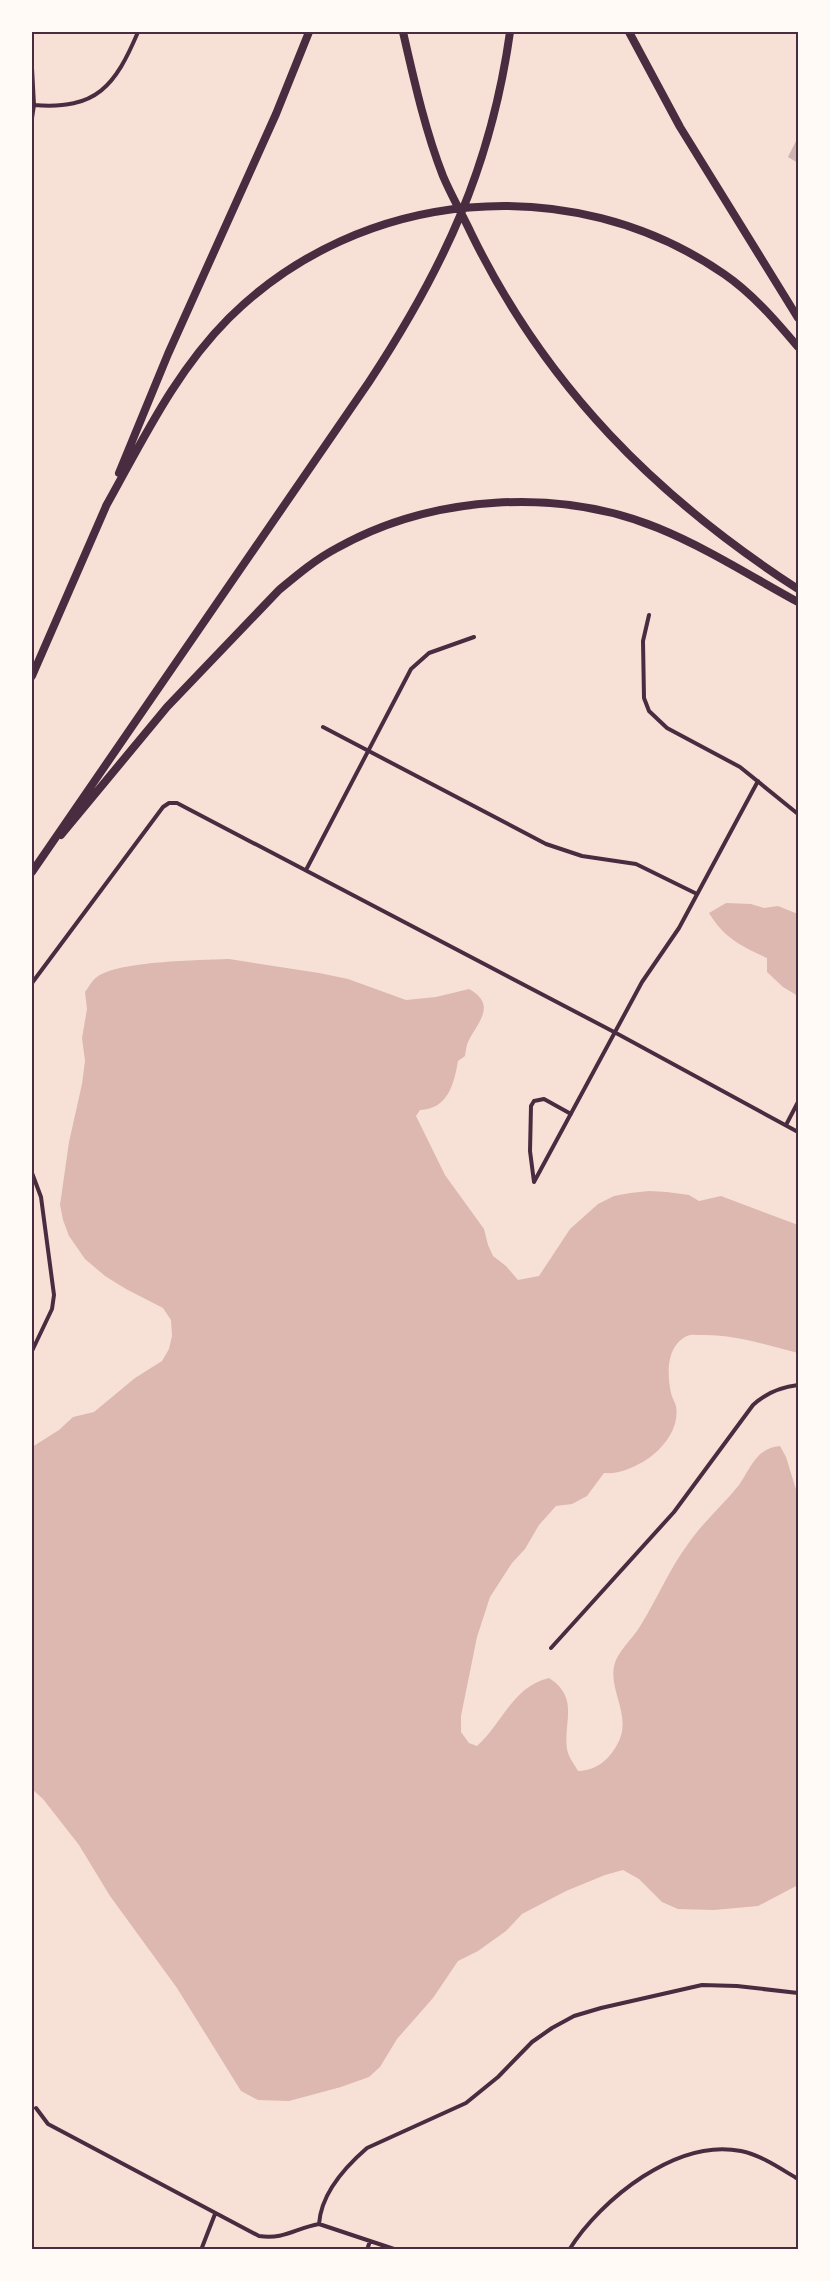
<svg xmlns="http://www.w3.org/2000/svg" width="830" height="2281" font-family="Arial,sans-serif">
	<rect width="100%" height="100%" fill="#f7e1d7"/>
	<path fill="#dcb8b0" d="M726 903 751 904 764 908 778 906 798 914V996L783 987 767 972V958C741 946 724 938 709 913Z
		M229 959 319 973 348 979 406 1000 436 997 469 989C498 1005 477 1023 468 1042 466 1046 466 1051 465 1056L458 1061C454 1084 448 1109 420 1110L416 1116 445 1175 484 1229 488 1245 493 1256 506 1266 518 1280 539 1276 570 1229 598 1204 614 1196 630 1193 649 1191 667 1192 689 1195 699 1201 721 1196 798 1225V1353C766 1345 734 1334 700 1335 696 1335 691 1334 687 1336 666 1346 667 1374 671 1393 672 1398 675 1402 676 1406 680 1430 661 1451 643 1462 629 1469 620 1474 604 1473L587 1496 572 1504 556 1506 539 1525 525 1549 512 1563 490 1597 477 1637 461 1716V1732L469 1743 477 1746C503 1723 512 1687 549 1678 580 1698 563 1722 567 1749 568 1756 574 1764 578 1771 598 1770 610 1759 619 1741 632 1713 605 1686 616 1660 622 1647 635 1636 642 1623 658 1597 670 1568 688 1544 703 1522 723 1505 739 1485 751 1468 756 1448 780 1446L786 1457 798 1496V1885L758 1906 714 1910 678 1909 662 1902 639 1879 623 1870 605 1875 566 1891 522 1914 506 1931 478 1951 458 1961 433 1998 397 2039 380 2067 369 2077 341 2087 289 2101 258 2100 241 2091 177 1988 110 1896 79 1845 43 1799 32 1789V1447L59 1430 73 1417 94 1412 135 1378 162 1361 169 1349 172 1336 171 1320 163 1308 126 1289 105 1276 85 1259 69 1236 63 1220 60 1205 69 1142 82 1084 85 1061 82 1038 87 1009 85 992C89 987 92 980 97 977 117 961 201 960 229 959Z"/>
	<path fill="#ccb4b1" d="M798 137V163L788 157Z"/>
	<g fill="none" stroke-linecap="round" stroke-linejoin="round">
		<path stroke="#4a2c40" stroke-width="4" d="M32 68 34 105 32 118
			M34 105C97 110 115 86 138 32
			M649 615 643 641 644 698 649 711 667 728 740 767 798 814
			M323 727 546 844 582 856 636 864 697 894
			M306 870 411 669 429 653 474 637
			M32 983 163 807 169 803H177L616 1033 798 1132
			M571 1114 544 1099 534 1101 531 1106 530 1151 534 1182 642 982 679 928 758 781
			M786 1125 798 1102
			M32 1173 41 1197 54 1295 52 1309 32 1351
			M551 1648 674 1512 753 1405C766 1393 781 1387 798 1385
			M36 2108 48 2124 259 2236C284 2240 296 2228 319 2224L397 2250
			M319 2224C321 2194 345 2167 367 2148L466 2103 498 2077 532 2042 552 2028 574 2016 601 2008 702 1985 737 1986 798 1993
			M201 2250 215 2214
			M367 2250 370 2241
			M569 2250C601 2199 677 2138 741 2151 761 2155 781 2169 798 2179"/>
		<path stroke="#4a2c40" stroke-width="8" d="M403 32C414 80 425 130 443 176 451 195 462 214 471 233 546 387 656 497 798 589
			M629 32 680 127 798 318
			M119 473 168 354 276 114 309 32
			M106 506C143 440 175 372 229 318 361 187 572 169 724 274 753 294 776 321 798 347
			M32 676 107 504
			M61 835 167 707 279 590C297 575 316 559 337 548 432 495 558 487 658 528 707 548 752 577 798 602
			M32 872 369 382C444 268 491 167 510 32"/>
	</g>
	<rect width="830" height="2281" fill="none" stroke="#fffaf5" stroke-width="66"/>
	<rect x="33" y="33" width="764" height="2215" fill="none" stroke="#4a2c40" stroke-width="2"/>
</svg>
